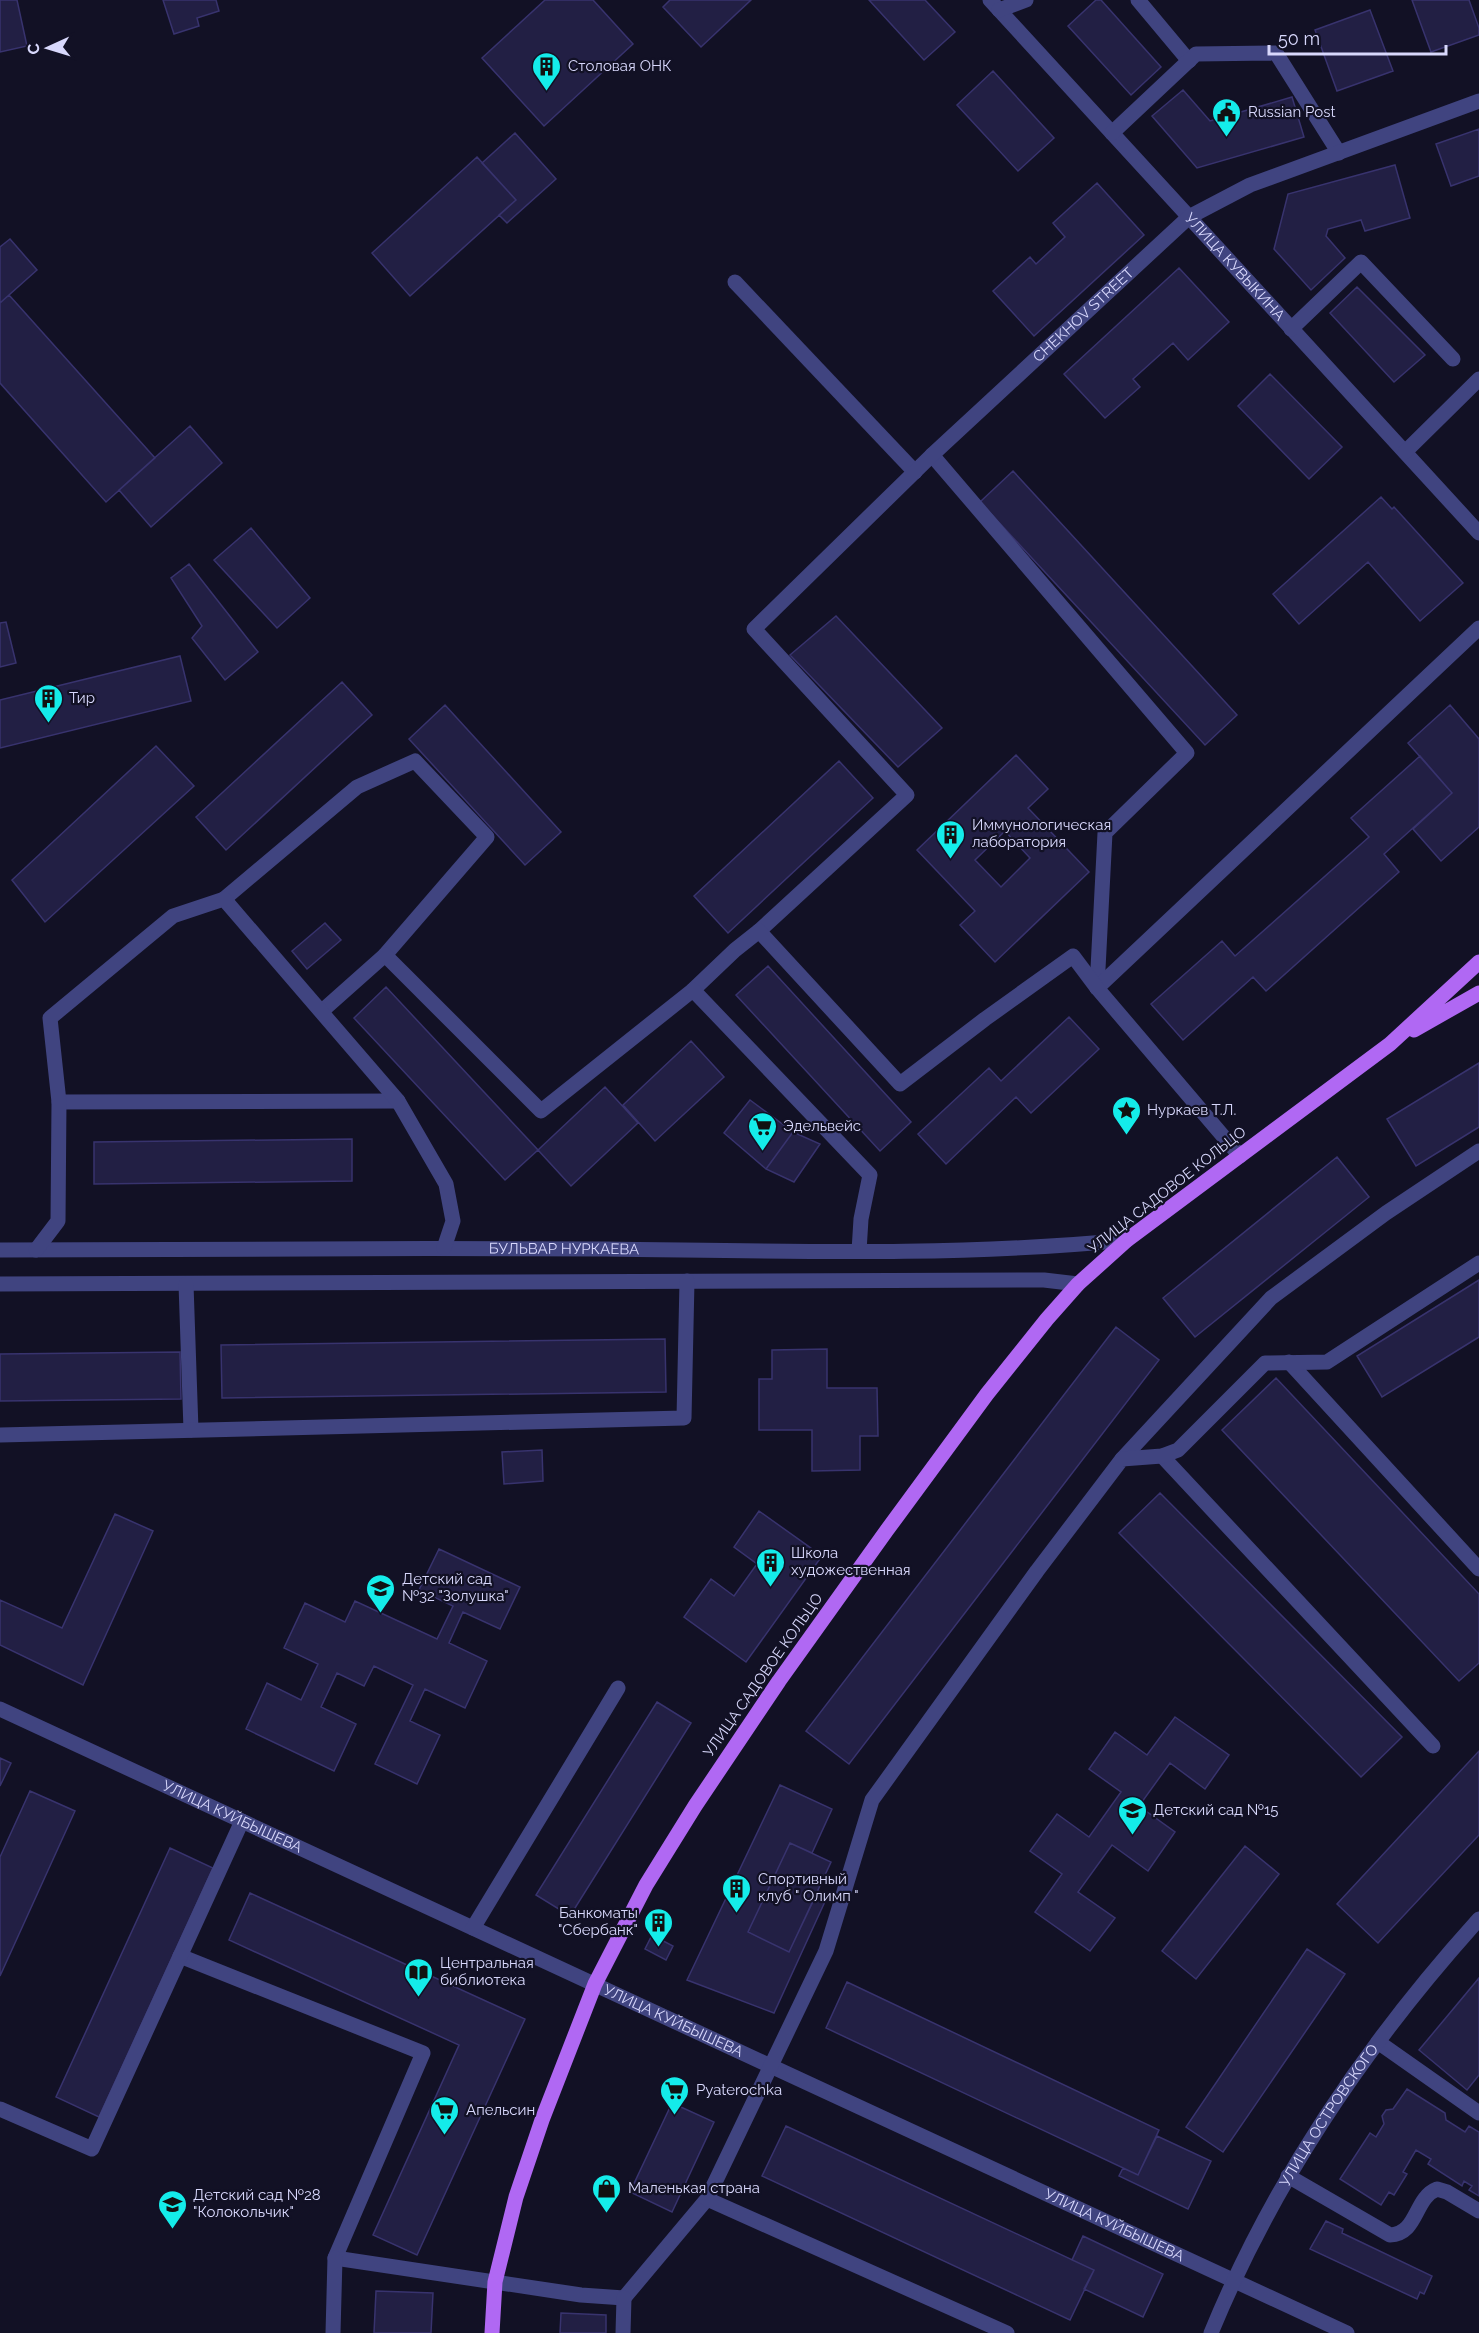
<svg xmlns="http://www.w3.org/2000/svg" width="1479" height="2333" font-family="Raleway,sans-serif">
	<rect width="100%" height="100%" fill="#121125"/>
	<path fill="#221f44" stroke="#38336e" stroke-width="1.5" fill-rule="evenodd" d="M0 0H17L27 46 0 52Z
		M163 0H216L219 11 197 18 199 26 174 34Z
		M545 0H593L633 44 544 126 482 58Z
		M670 0H751L701 47 663 7Z
		M869 0H925L955 32 924 60Z
		M1096 0H1101L1161 67 1131 95 1068 26Z
		M1412 0H1469L1479 28V35L1431 52Z
		M1370 10 1393 71 1337 91 1315 30Z
		M993 71 1054 138 1018 171 957 105Z
		M1183 90 1210 121 1292 97 1304 137 1197 168 1152 116Z
		M1479 129V176L1451 186 1436 144Z
		M515 133 556 179 507 223 499 215 516 200 482 163Z
		M477 157 516 200 410 296 372 253Z
		M1395 165 1410 218 1365 231 1361 220 1328 229 1326 236 1345 258 1311 290 1274 249 1288 194Z
		M1097 183 1144 235 1034 336 993 291 1030 257 1036 264 1065 237 1053 223Z
		M10 239 37 270 0 303V247Z
		M1179 268 1229 322 1188 360 1173 343 1133 379 1140 387 1105 418 1064 374Z
		M1357 287 1425 355 1394 382 1330 313Z
		M9 295 155 458 106 502 0 383V303Z
		M1270 374 1342 447 1309 479 1238 406Z
		M190 426 222 463 151 527 119 490Z
		M1013 471 1237 715 1205 745 980 502Z
		M1381 497 1392 509 1394 507 1463 583 1420 621 1368 562 1299 624 1273 594Z
		M251 528 310 598 277 628 214 560Z
		M189 564 258 652 225 680 192 638 202 626 171 578Z
		M836 616 942 728 898 767 790 655Z
		M6 622 16 663 0 667V623Z
		M180 656 191 701 0 748V700Z
		M342 682 372 715 226 850 196 817Z
		M445 705 561 832 525 865 409 739Z
		M1450 705 1479 739V827L1441 861 1413 829 1452 793 1408 743Z
		M156 746 194 786 45 922 12 880Z
		M1016 755 1048 789 1028 808 1089 872 995 962 960 925 975 911 917 850ZM1005 831 1030 858 1001 887 975 860Z
		M1420 756 1452 793 1384 854 1399 872 1266 991 1253 977 1183 1040 1151 1004 1222 941 1235 956 1369 837 1351 818Z
		M839 761 873 798 728 933 694 896Z
		M325 923 341 940 307 969 292 951Z
		M768 966 911 1122 880 1151 736 995Z
		M386 987 538 1150 505 1180 354 1018Z
		M1069 1017 1099 1049 1031 1113 1016 1097 946 1164 918 1134 989 1068 1001 1081Z
		M691 1041 724 1077 655 1141 623 1105Z
		M1479 1063V1127L1416 1166 1387 1119Z
		M605 1087 638 1123 571 1186 538 1150Z
		M750 1100 793 1132 766 1169 724 1133Z
		M793 1132 820 1144 794 1182 766 1169Z
		M352 1139V1181L94 1184V1142Z
		M1337 1157 1369 1197 1195 1337 1163 1298Z
		M1479 1280V1337L1382 1397 1357 1356Z
		M1116 1327 1159 1360 849 1764 806 1731Z
		M665 1339 666 1392 222 1398 221 1345Z
		M827 1349V1388H877L878 1436H860V1470L812 1471V1430H759V1379H772V1350Z
		M180 1352 181 1399 0 1401V1354Z
		M1276 1378 1479 1594V1663L1459 1681 1222 1430Z
		M542 1450 543 1481 504 1484 502 1452Z
		M1160 1493 1402 1737 1361 1777 1119 1533Z
		M759 1511 822 1556 746 1662 684 1617 711 1579 734 1596 757 1564 734 1547Z
		M115 1514 153 1531 83 1685 0 1645V1600L62 1628Z
		M439 1549 520 1587 500 1629 463 1612 449 1643 487 1661 465 1708 425 1689 410 1721 440 1735 417 1784 375 1764 413 1685 374 1666 364 1686 337 1673 321 1707 356 1724 334 1771 246 1729 267 1683 301 1700 318 1664 284 1648 305 1603 345 1622 355 1601 437 1639 453 1606 419 1590Z
		M657 1702 691 1723 570 1916 536 1895Z
		M1175 1717 1229 1755 1205 1789 1170 1763 1139 1806 1175 1832 1148 1871 1112 1845 1078 1892 1115 1918 1090 1951 1035 1912 1062 1874 1030 1851 1057 1814 1089 1837 1121 1792 1089 1769 1115 1732 1147 1755Z
		M1479 1751V1835L1378 1943 1337 1904Z
		M0 1758 11 1763 0 1786Z
		M780 1785 832 1809 812 1853 790 1843 748 1932 789 1952 818 1891 828 1895 774 2013 687 1980Z
		M30 1791 75 1811 0 1976V1857Z
		M790 1843 831 1862 789 1952 748 1932Z
		M1245 1846 1279 1874 1196 1979 1162 1951Z
		M170 1848 213 1868 99 2117 56 2097Z
		M250 1893 525 2019 417 2255 373 2235 459 2045 229 1940Z
		M652 1935 673 1946 666 1960 645 1949Z
		M1307 1949 1345 1974 1223 2152 1186 2127Z
		M1479 1978V2075L1467 2090 1419 2050Z
		M847 1982 1159 2130 1138 2175 826 2028Z
		M1407 2089 1445 2113 1446 2120 1465 2132 1469 2126 1479 2132V2196L1469 2190 1472 2186 1464 2181 1462 2186 1428 2164 1431 2159 1416 2150 1403 2172 1407 2174 1394 2195 1389 2192 1381 2205 1340 2179 1370 2133 1376 2137 1384 2124 1382 2116 1386 2110 1393 2109Z
		M672 2103 714 2122 672 2212 630 2192Z
		M786 2126 1094 2270 1070 2320 762 2176Z
		M1157 2136 1211 2161 1188 2209 1119 2176 1123 2168 1138 2175Z
		M1326 2221 1343 2229 1342 2233 1432 2276 1424 2294 1420 2292 1417 2299 1310 2249Z
		M1083 2236 1163 2274 1143 2317 1084 2289 1094 2270 1072 2260Z
		M376 2291 433 2293 431 2333H374Z
		M561 2313 606 2315V2333H560Z"/>
	<g fill="none" stroke-linecap="round" stroke-linejoin="round">
		<g stroke="#404480" stroke-width="15">
			<path id="s1" d="M990 0 1479 533"/>
			<path d="M1138 0 1189 61"/>
			<path d="M999 10 1026 0"/>
			<path d="M1112 133 1196 54 1276 53 1339 153"/>
			<path d="M735 282 915 472"/>
			<path d="M1291 329 1361 262 1453 359"/>
			<path d="M1405 452 1479 379"/>
			<path d="M932 455 1187 753 1105 833 1097 988"/>
			<path d="M224 899 357 787 415 761 487 837 385 955"/>
			<path id="s2" d="M759 931 907 795 754 629 932 455 1189 217 1250 185 1479 101"/>
			<path d="M1097 988 1479 628"/>
			<path d="M693 990 735 950 759 931 900 1084 985 1019 1073 956 1097 988 1240 1156"/>
			<path d="M322 1011 385 955 541 1111 693 990 870 1175 861 1219 859 1251"/>
			<path d="M59 1102 398 1101"/>
			<path id="s3" d="M0 1250C202 1249 404 1248 606 1249 779 1251 954 1257 1127 1240"/>
			<path d="M36 1250 58 1221 59 1102 50 1018 173 916 224 899 398 1101 446 1184 453 1221 444 1248"/>
			<path d="M0 1284 1044 1280 1078 1284"/>
			<path d="M186 1284 191 1430"/>
			<path d="M1289 1362 1479 1569"/>
			<path d="M0 1435 684 1418 687 1281"/>
			<path d="M1162 1456 1433 1746"/>
			<path d="M1122 1459 1271 1298 1386 1213 1479 1151"/>
			<path id="s4" d="M0 1709 1347 2333"/>
			<path d="M473 1928 618 1688"/>
			<path d="M180 1956 423 2053 335 2258 581 2295 624 2298 707 2199 826 1951 872 1800 1037 1571 1122 1459 1162 1456 1178 1450 1265 1363 1327 1362 1479 1263"/>
			<path d="M1378 2042 1479 2113"/>
			<path d="M0 2109 92 2149 242 1821"/>
			<path d="M1288 2176 1390 2235C1418 2234 1414 2198 1437 2189L1447 2192 1479 2211"/>
			<path d="M707 2199 1007 2333"/>
			<path d="M333 2333 335 2258"/>
			<path d="M623 2333 624 2298"/>
			<path id="s5" d="M1211 2333C1274 2180 1368 2042 1479 1919"/>
		</g>
		<path stroke="#b068f3" stroke-width="15" d="M1414 1030 1479 993
			M492 2333 495 2282 516 2197 542 2120 595 1984 646 1885 695 1806 779 1681 887 1530 987 1394 1047 1319 1078 1284 1127 1240 1390 1044 1479 962"/>
	</g>
	<defs>
		<symbol id="building-pin" viewBox="-11 -11 22 30"><path d="M0 17L-7.5 6A9.5 9.5 0 1 1 7.5 6Z" fill="#14ecea" stroke="#121125"/><path d="M-4-6H4V6H1V3H-1V6H-4ZM-2.5-4.3h1.7v1.8h-1.7ZM.8-4.3h1.7v1.8H.8ZM-2.5-1h1.7V.8h-1.7ZM.8-1h1.7V.8H.8Z" fill="#111"/></symbol>
		<symbol id="civic-pin" viewBox="-11 -11 22 30"><path d="M0 17L-7.5 6A9.5 9.5 0 1 1 7.5 6Z" fill="#14ecea" stroke="#121125"/><path d="M-.6-6.5H3V-4.5H.6V-3L4-1V1h2V6H-6V1h2V-1L-.6-3ZM-1.2 2.5V6h2.4V2.5Z" fill="#111"/></symbol>
		<symbol id="sight-pin" viewBox="-11 -11 22 30"><path d="M0 17L-7.5 6A9.5 9.5 0 1 1 7.5 6Z" fill="#14ecea" stroke="#121125"/><path d="M0-6L1.8-2.2L6-1.7L2.9 1.2L3.7 5.4L0 3.3L-3.7 5.4L-2.9 1.2L-6-1.7L-1.8-2.2Z" fill="#111"/></symbol>
		<symbol id="supermarket-pin" viewBox="-11 -11 22 30"><path d="M0 17L-7.5 6A9.5 9.5 0 1 1 7.5 6Z" fill="#14ecea" stroke="#121125"/><path d="M-6-5.5h2.5l.6 2H6L4.5 2H-2.5L-4.4-4H-6ZM-1.5 3.2a1.3 1.3 0 1 0 .1 0ZM3 3.2a1.3 1.3 0 1 0 .1 0Z" fill="#111"/></symbol>
		<symbol id="school-pin" viewBox="-11 -11 22 30"><path d="M0 17L-7.5 6A9.5 9.5 0 1 1 7.5 6Z" fill="#14ecea" stroke="#121125"/><path d="M0-5L7-2L0 1L-7-2ZM-4 1L0 2.5L4 1V4Q0 6-4 4Z" fill="#111"/></symbol>
		<symbol id="library-pin" viewBox="-11 -11 22 30"><path d="M0 17L-7.5 6A9.5 9.5 0 1 1 7.5 6Z" fill="#14ecea" stroke="#121125"/><path d="M-6-4Q-3-5.5-.7-3.5V5Q-3 3-6 4ZM6-4Q3-5.5 .7-3.5V5Q3 3 6 4Z" fill="#111"/></symbol>
		<symbol id="shop-pin" viewBox="-11 -11 22 30"><path d="M0 17L-7.5 6A9.5 9.5 0 1 1 7.5 6Z" fill="#14ecea" stroke="#121125"/><path d="M-5-2.5h2.3a2.7 3.5 0 0 1 5.4 0H5L5.5 6h-11ZM-1.5-2.5h3a1.5 2.3 0 0 0-3 0Z" fill="#111"/></symbol>
	</defs>
	<g fill-rule="evenodd">
		<use href="#building-pin" x="530" y="50" width="33" height="45"/>
		<use href="#civic-pin" x="1210" y="96" width="33" height="45"/>
		<use href="#building-pin" x="32" y="682" width="33" height="45"/>
		<use href="#building-pin" x="934" y="818" width="33" height="45"/>
		<use href="#sight-pin" x="1110" y="1094" width="33" height="45"/>
		<use href="#supermarket-pin" x="746" y="1110" width="33" height="45"/>
		<use href="#building-pin" x="754" y="1546" width="33" height="45"/>
		<use href="#school-pin" x="364" y="1572" width="33" height="45"/>
		<use href="#school-pin" x="1116" y="1794" width="33" height="45"/>
		<use href="#building-pin" x="720" y="1872" width="33" height="45"/>
		<use href="#building-pin" x="642" y="1906" width="33" height="45"/>
		<use href="#library-pin" x="402" y="1956" width="33" height="45"/>
		<use href="#supermarket-pin" x="658" y="2074" width="33" height="45"/>
		<use href="#supermarket-pin" x="428" y="2094" width="33" height="45"/>
		<use href="#shop-pin" x="590" y="2172" width="33" height="45"/>
		<use href="#school-pin" x="156" y="2188" width="33" height="45"/>
	</g>
	<g text-anchor="middle" dominant-baseline="central" stroke-width="4.5" stroke-linejoin="round" paint-order="stroke">
		<g font-size="15" fill="#d8d8fc" stroke="#121125" text-anchor="start">
			<text x="568" y="66">Столовая ОНК</text>
			<text x="1248" y="112">Russian Post</text>
			<text x="69" y="698">Тир</text>
			<text x="972" y="825">Иммунологическая<tspan x="972" dy="17">лаборатория</tspan></text>
			<text x="1147" y="1110">Нуркаев Т.Л.</text>
			<text x="783" y="1126">Эдельвейс</text>
			<text x="791" y="1553">Школа<tspan x="791" dy="17">художественная</tspan></text>
			<text x="402" y="1579">Детский сад<tspan x="402" dy="17">№32 "Золушка"</tspan></text>
			<text x="1153" y="1810">Детский сад №15</text>
			<text x="758" y="1879">Спортивный<tspan x="758" dy="17">клуб " Олимп "</tspan></text>
			<text x="638" y="1913" text-anchor="end">Банкоматы<tspan x="638" dy="17">"Сбербанк"</tspan></text>
			<text x="440" y="1963">Центральная<tspan x="440" dy="17">библиотека</tspan></text>
			<text x="696" y="2090">Pyaterochka</text>
			<text x="466" y="2110">Апельсин</text>
			<text x="628" y="2188">Маленькая страна</text>
			<text x="193" y="2195">Детский сад №28<tspan x="193" dy="17">"Колокольчик"</tspan></text>
		</g>
		<g font-size="15" fill="#d8d8fc" stroke="#121125">
			<text stroke="none"><textPath href="#s1" startOffset="362">УЛИЦА КУВЫКИНА</textPath></text>
			<text stroke="none"><textPath href="#s2" startOffset="882">CHEKHOV STREET</textPath></text>
			<text transform="translate(1167 1190) rotate(-38)">УЛИЦА САДОВОЕ КОЛЬЦО</text>
			<text stroke="none"><textPath href="#s3" startOffset="564">БУЛЬВАР НУРКАЕВА</textPath></text>
			<text transform="translate(763 1675) rotate(-55)">УЛИЦА САДОВОЕ КОЛЬЦО</text>
			<text stroke="none"><textPath href="#s4" startOffset="256">УЛИЦА КУЙБЫШЕВА</textPath></text>
			<text stroke="none"><textPath href="#s4" startOffset="742">УЛИЦА КУЙБЫШЕВА</textPath></text>
			<text stroke="none"><textPath href="#s5" startOffset="248">УЛИЦА ОСТРОВСКОГО</textPath></text>
			<text stroke="none"><textPath href="#s4" startOffset="1228">УЛИЦА КУЙБЫШЕВА</textPath></text>
		</g>
	</g>
	<g transform="translate(48 48) rotate(266)" stroke="#121125" stroke-width="4.5" paint-order="stroke">
	<path d="M0-4.5L10 22L0 15L-10 22Z" fill="#d8d8fc"/>
	<text y="-9" font-size="16" font-weight="bold" text-anchor="middle" fill="#d8d8fc">С</text>
	</g>
	<path d="M1269 45v9h177v-9" fill="none" stroke="#d8d8fc" stroke-width="3"/>
	<text x="1278" y="45" font-size="18" fill="#d8d8fc" stroke="#121125" stroke-width="4.5" paint-order="stroke">50 m</text>
</svg>
